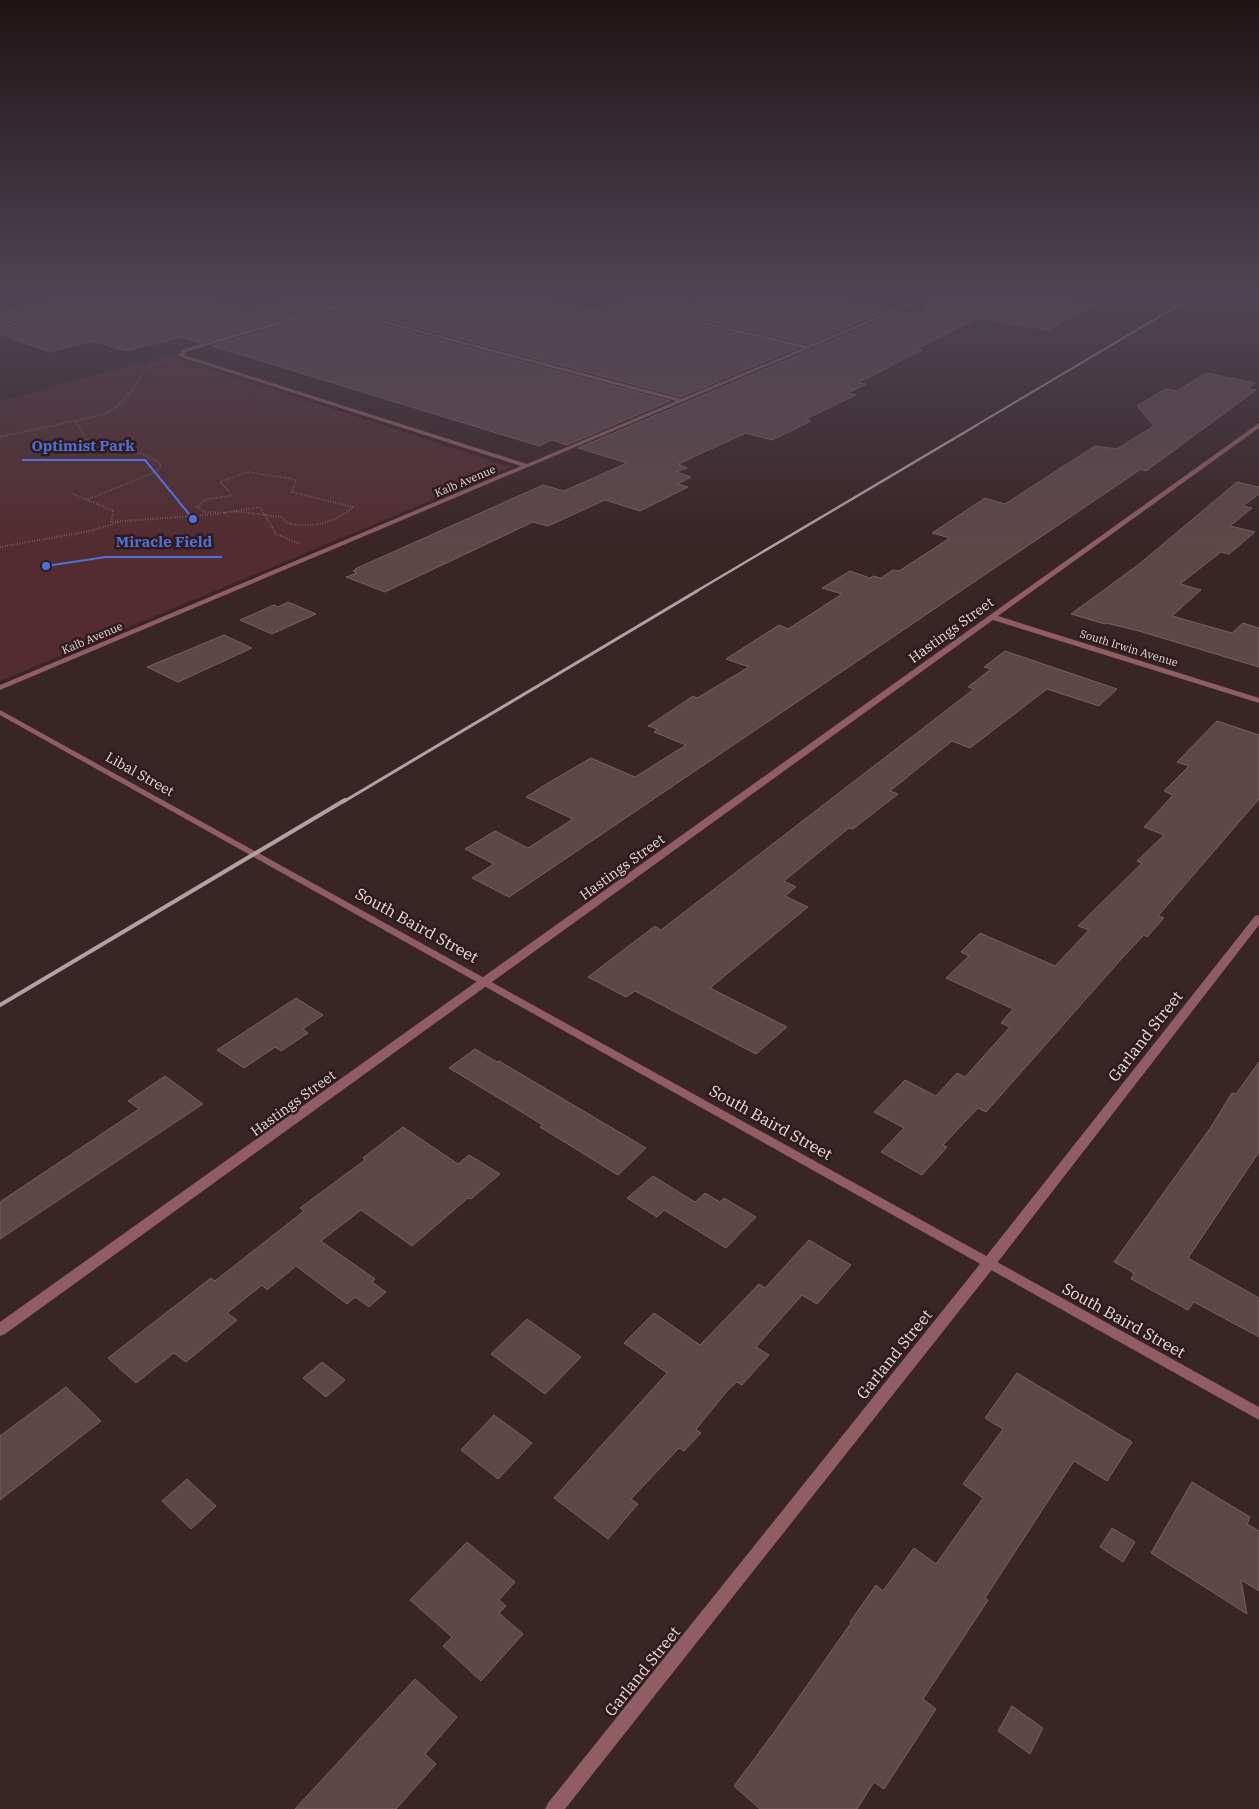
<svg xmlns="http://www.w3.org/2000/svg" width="1259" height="1809" font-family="'IBM Plex Serif',serif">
	<rect width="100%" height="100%" fill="#392426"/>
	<path fill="#522c31" d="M167 355 511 467 0 681V401Z"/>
	<path fill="#5f4749" stroke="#796062" d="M75 293H123L0 325V312Z
		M141 293H195L248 308 299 293H368L200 343 181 337 126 351 93 341 49 352 0 334V331Z
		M384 293H522L594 310 611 304 797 348 681 397 343 308Z
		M645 293 667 294 700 301 701 293H819L892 308 807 344 621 301Z
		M942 293H1039L1097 304 1048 330 978 318 916 349 922 350 858 383 866 384 848 393 856 395 806 419 811 421 772 440 746 433 678 464 687 468 676 472 691 477 677 484 688 487 640 511 605 500 548 526 533 522 385 592 346 577 357 573 353 571 357 570 355 569 543 485 564 491 627 463 578 448 903 311 924 315 925 301Z
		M331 311 670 401 567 445 552 440 539 446 212 346Z
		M1206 373 1255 383 1248 388 1256 390 1146 471 1141 469 509 897 472 878 494 864 465 849 495 831 528 848 573 819 526 797 548 783 591 758 635 777 686 745 654 732 657 729 648 726 693 696 697 698 749 667 726 659 779 625 788 629 842 594 822 588 850 571 870 578 873 576 881 578 893 570 899 571 950 538 932 533 985 498 1005 504 1095 446 1117 449 1154 426 1137 406 1165 389 1177 391Z
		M1237 482 1259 487V494L1243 506 1252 508 1230 526 1255 532 1229 554 1221 552 1180 584 1201 590 1172 616 1232 633 1243 623 1259 628V667L1139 631 1106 623 1105 624 1071 614 1138 565Z
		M288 602 316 614 272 634 240 620 274 605 278 607Z
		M224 635 252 648 178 682 147 667Z
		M1005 651 1117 689 1099 706 1047 689 970 748 952 741 890 791 898 794 853 829 849 828 784 881 796 887 785 896 808 907 710 988 787 1027 756 1054 635 991 626 997 588 977 655 926 661 930 974 689 968 687 991 669 984 667Z
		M1217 721 1259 735V799L1158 916 1164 918 1147 937 1144 935 1124 956 986 1112 978 1108 943 1145 947 1147 922 1175 881 1152 904 1128 874 1112 905 1080 936 1096 957 1073 965 1077 1010 1027 1001 1023 1013 1009 946 978 969 956 961 952 980 933 1055 966 1089 930 1078 926 1142 863 1137 861 1164 835 1144 827 1173 795 1164 791 1189 766 1177 762Z
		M296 998 323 1015 303 1029 308 1033 281 1051 275 1047 244 1068 217 1050Z
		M475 1049 497 1062 499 1061 646 1148 618 1175 540 1127 543 1125 449 1068Z
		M1259 1062V1152L1188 1258 1259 1298V1337L1194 1302 1188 1310 1131 1279 1134 1273 1114 1262 1211 1127 1232 1093 1236 1094Z
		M165 1076 203 1104 0 1239V1202L139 1109 128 1101Z
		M403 1127 458 1164 469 1155 500 1174 471 1199 468 1198 412 1246 361 1210 321 1241 375 1279 372 1282 386 1292 369 1307 355 1297 347 1304 296 1266 267 1290 262 1285 227 1313 237 1320 186 1362 174 1353 136 1383 108 1358 211 1278 215 1281 304 1211 300 1208 365 1160 363 1158Z
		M653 1176 695 1202 705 1193 720 1202 724 1198 756 1217 726 1248 664 1210 657 1217 627 1198Z
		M809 1240 851 1265 817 1304 802 1295 756 1347 769 1355 742 1385 737 1382 728 1390 696 1429 701 1433 684 1451 679 1448 631 1499 638 1504 608 1539 554 1498 667 1373 624 1343 654 1313 700 1345 759 1284 765 1288Z
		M527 1319 581 1357 545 1394 491 1354Z
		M322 1362 345 1380 326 1397 303 1378Z
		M1017 1373 1132 1442 1107 1481 1074 1461 985 1598 988 1600 923 1699 936 1709 884 1789 874 1782 857 1809H760L734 1786 775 1731 851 1623 850 1622 876 1585 883 1591 914 1548 936 1564 983 1498 963 1484 1003 1429 985 1418Z
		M66 1387 101 1421 0 1500V1436Z
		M494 1415 532 1443 498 1479 461 1450Z
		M187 1479 216 1506 191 1529 162 1501Z
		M1192 1482 1250 1517 1247 1524 1259 1531V1591L1241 1580 1247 1614 1151 1553Z
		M1112 1528 1135 1542 1123 1562 1100 1547Z
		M467 1542 515 1582 499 1600 506 1606 499 1613 523 1634 481 1681 443 1646 452 1637 410 1600Z
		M415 1679 457 1717 425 1754 436 1764 396 1809H295Z
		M1012 1706 1043 1728 1030 1754 998 1731Z"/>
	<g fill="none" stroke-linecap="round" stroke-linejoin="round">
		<path stroke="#948283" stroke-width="2" stroke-dasharray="0.5 2" stroke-linecap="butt" d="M76 422 91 448C112 448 146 450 161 465L156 472 86 500
			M0 437 106 414 121 403 137 384 145 369 165 361
			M73 494 114 511 111 522 218 514
			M224 513 260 507 276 534 300 544
			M226 513 206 512 197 507 207 499 230 496 231 494 220 482 248 472 292 479 296 481 292 492 353 507C335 523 310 529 287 523L282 517 233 511
			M0 547 90 531 120 522"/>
		<path fill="#905d64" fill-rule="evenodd" d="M131 293H139L0 329V327Z
			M375 293H382L336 308 681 399 803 348 571 293H579L807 346 910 303 867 293H876L914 301 934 293H940L0 690V685L521 466 178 356 182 350 188 348ZM331 309 676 401 527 464 184 355 186 352 192 350Z
			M1259 423V428L998 616 1259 698V703L993 620 5 1334 0 1336V1322Z
			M1259 915V925L994 1267 565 1809H545L548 1803 984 1259 1255 916Z"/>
		<path fill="#905d64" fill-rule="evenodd" d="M0 710 1259 1407V1420L0 715Z"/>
		<path stroke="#b2a1a3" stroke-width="2" d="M975 426 1199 293"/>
		<path stroke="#b2a1a3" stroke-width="2.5" d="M695 592 977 425"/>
		<path stroke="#b2a1a3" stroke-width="3" d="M343 802 697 591"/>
		<path stroke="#b2a1a3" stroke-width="4" d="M0 1005 345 800"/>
	</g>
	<linearGradient id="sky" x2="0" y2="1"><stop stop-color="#1f1415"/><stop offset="0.54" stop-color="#4e4552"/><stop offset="1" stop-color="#4e4552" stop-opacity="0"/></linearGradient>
	<rect width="1259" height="546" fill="url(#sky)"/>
	<g text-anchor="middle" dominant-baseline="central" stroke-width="5" stroke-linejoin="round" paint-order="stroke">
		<g font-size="11" fill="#eadbdc" stroke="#2f1a1d">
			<text transform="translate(465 481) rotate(-23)">Kalb Avenue</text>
			<text transform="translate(92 638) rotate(-23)">Kalb Avenue</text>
			<text transform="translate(1129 648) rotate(17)">South Irwin Avenue</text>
		</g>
		<g font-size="14" fill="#eadbdc" stroke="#2f1a1d">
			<text transform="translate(951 630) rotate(-36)">Hastings Street</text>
			<text transform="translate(140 774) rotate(29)">Libal Street</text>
			<text transform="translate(622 867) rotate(-36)">Hastings Street</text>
			<text transform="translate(293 1103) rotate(-36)">Hastings Street</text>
		</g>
		<g font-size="16" fill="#eadbdc" stroke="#2f1a1d">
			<text transform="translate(417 925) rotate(29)">South Baird Street</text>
			<text transform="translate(1145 1036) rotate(-52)">Garland Street</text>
			<text transform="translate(771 1122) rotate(29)">South Baird Street</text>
			<text transform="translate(1124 1320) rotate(29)">South Baird Street</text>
			<text transform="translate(894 1354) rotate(-51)">Garland Street</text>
			<text transform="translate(642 1671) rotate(-51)">Garland Street</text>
		</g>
	</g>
	<path fill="none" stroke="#5071d9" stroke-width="2" d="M193 519L145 460H22M46 566L106 557H222"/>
	<g fill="#5071d9" stroke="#2f1a1d" stroke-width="2">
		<circle cx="193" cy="519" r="5"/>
		<circle cx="46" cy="566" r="5"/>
	</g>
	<g font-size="15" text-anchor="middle" font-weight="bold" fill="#5071d9" stroke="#2f1a1d" stroke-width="5" stroke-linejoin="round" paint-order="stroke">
		<text x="83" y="451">Optimist Park</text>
		<text x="164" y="547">Miracle Field</text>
	</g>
</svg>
